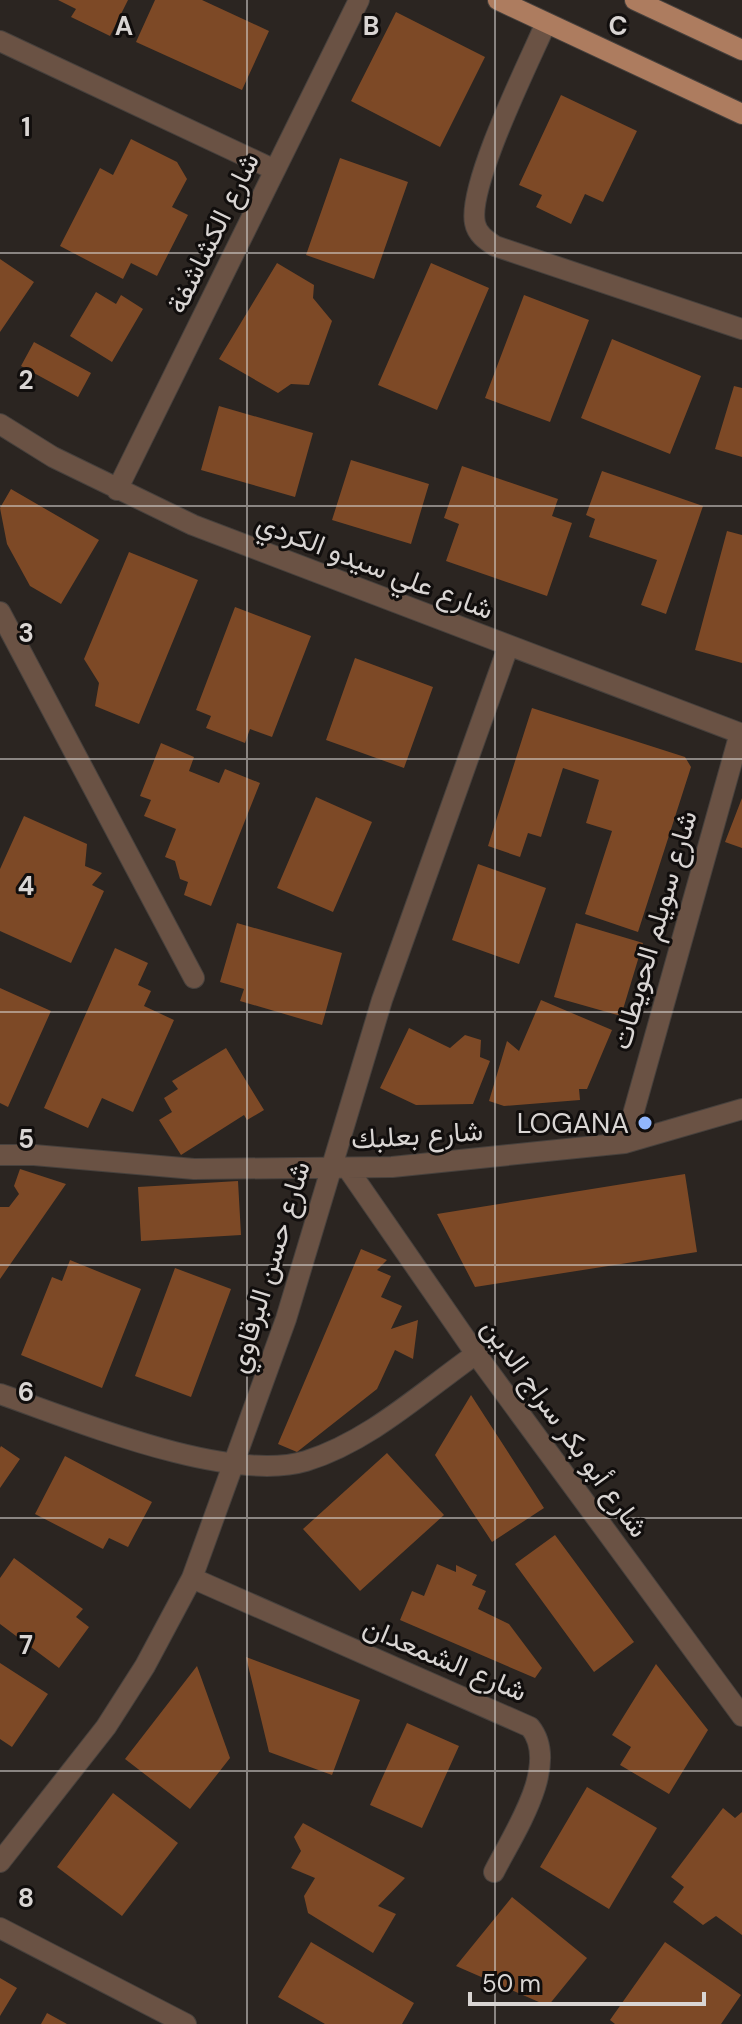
<svg xmlns="http://www.w3.org/2000/svg" width="742" height="2024" font-family="'DM Sans',Vazirmatn,sans-serif">
	<rect width="100%" height="100%" fill="#2b2521"/>
	<path fill="#7d4926" d="M58 0H128L110 36 71 17 76 9Z
		M155 0H202L269 31 242 90 136 42Z
		M396 12 485 57 440 147 351 101Z
		M561 95 637 131 603 202 585 194 571 224 536 207 542 195 519 185Z
		M131 139 177 162 187 179 172 207 188 215 157 276 131 263 123 279 60 246 100 168 113 175Z
		M340 158 408 182 374 279 306 255Z
		M0 259 34 282 0 332Z
		M277 263 314 285 313 298 332 321 309 385 291 384 278 393 219 359Z
		M431 263 489 288 437 410 378 385Z
		M96 292 116 304 121 295 143 309 112 362 70 336Z
		M524 295 589 320 550 422 485 398Z
		M612 339 701 376 670 454 581 418Z
		M34 342 91 373 78 397 21 366Z
		M734 386 742 388V457L715 449Z
		M219 406 313 433 295 497 201 470Z
		M351 460 429 484 411 544 332 520Z
		M462 466 558 499 552 516 572 523 547 596 446 561 459 524 444 518Z
		M602 471 703 506 666 614 641 605 657 560 589 537 595 519 586 515Z
		M11 489 99 540 61 604 30 586 7 544 0 508Z
		M727 531 742 535V663L695 650Z
		M129 552 198 580 139 724 95 706 99 683 84 659Z
		M235 607 311 636 272 737 250 729 245 743 206 728 211 716 196 710Z
		M355 658 433 687 404 768 326 740Z
		M532 708 685 757 691 767 638 932 585 914 612 831 586 823 599 780 563 768 541 837 528 833 520 857 488 846Z
		M161 743 194 757 189 771 219 783 225 769 260 783 211 906 184 895 188 882 180 879 175 861 165 857 176 829 144 816 151 800 140 796Z
		M316 797 372 822 333 912 277 888Z
		M742 798V848L725 842Z
		M24 816 87 844 85 866 102 873 92 885 104 891 71 963 0 931V869Z
		M478 864 546 888 519 964 452 940Z
		M237 923 342 953 322 1025 240 1001 244 989 220 982Z
		M576 923 643 943 621 1016 554 997Z
		M115 948 148 963 138 985 151 991 144 1006 174 1020 133 1112 102 1098 88 1128 44 1108Z
		M0 988 51 1011 8 1107 0 1103Z
		M541 1000 612 1030 587 1089H579L580 1100 504 1106 489 1101 507 1041 519 1051Z
		M409 1028 450 1048 465 1035 481 1040 480 1057 490 1061 473 1104 416 1105 380 1088Z
		M226 1048 264 1110 247 1120 244 1115 181 1155 159 1120 172 1112 164 1098 178 1089 172 1081Z
		M20 1169 66 1184 0 1279V1207H9L19 1194 14 1186Z
		M685 1174 697 1252 475 1287 437 1214Z
		M238 1181 241 1235 141 1241 138 1187Z
		M361 1249 387 1260 377 1270 391 1276 381 1297 402 1306 391 1329 418 1320 413 1359 395 1350 377 1389 297 1452 278 1444Z
		M70 1260 141 1289 102 1388 21 1355 52 1277 62 1281Z
		M175 1268 231 1289 191 1397 135 1376Z
		M471 1395 544 1508 492 1542 435 1455Z
		M1 1446 20 1459 0 1488V1448Z
		M387 1453 444 1515 360 1591 303 1529Z
		M65 1456 152 1502 128 1547 109 1538 103 1549 35 1514Z
		M555 1535 634 1642 594 1672 515 1564Z
		M14 1558 83 1609 76 1617 89 1627 59 1668 0 1624V1578Z
		M437 1564 456 1572V1565L477 1575 472 1585 486 1591 478 1609 509 1624 542 1668 535 1678 400 1620 412 1591 424 1596Z
		M246 1657 360 1700 332 1775 269 1752Z
		M0 1663 48 1694 12 1747 0 1739Z
		M656 1664 708 1730 669 1794 620 1765 631 1747 612 1735Z
		M197 1666 230 1758 190 1809 125 1759Z
		M407 1723 459 1746 422 1828 370 1805Z
		M587 1787 657 1828 609 1909 540 1867Z
		M113 1793 178 1843 122 1916 57 1867Z
		M723 1808 735 1818 742 1812V1935L716 1916 703 1925 673 1902 684 1887 671 1877Z
		M303 1823 405 1878 378 1906 396 1914 373 1953 308 1913 304 1896 315 1878 291 1868 301 1851 294 1837Z
		M512 1897 587 1958 548 2006 456 1966Z
		M311 1942 414 2003 402 2024H325L278 1997Z
		M665 1942 741 1995 721 2024H615L610 2020Z
		M0 1978 17 1988 0 2016Z
		M47 2013 67 2024H41Z"/>
	<g fill="none" stroke-linecap="round" stroke-linejoin="round">
		<defs>
			<path id="minor" d="M546 23C529 62 467 186 475 223 477 234 486 240 495 246L742 329
				M0 41 275 170
				M0 424 53 457 193 525 742 734
				M117 490 359 0
				M0 612 194 978
				M625 1143 740 733
				M0 1155H34L194 1169 392 1167 625 1143 742 1109
				M348 1169 476 1354 742 1716
				M0 1394C77 1421 229 1484 306 1461 370 1441 422 1392 476 1354
				M192 1578 530 1727C561 1765 513 1834 494 1872
				M0 1862 106 1727 145 1666 192 1578 286 1319 382 1000 508 647
				M0 1928 186 2024"/>
			<path id="major" d="M498 0 742 114
				M635 0 742 50"/>
		</defs>
		<use href="#minor" stroke="#47413d" stroke-width="22"/>
		<use href="#major" stroke="#47413d" stroke-width="22"/>
		<use href="#minor" stroke="#6a5244" stroke-width="20"/>
		<use href="#major" stroke="#ad7c5f" stroke-width="20"/>
	</g>
	<path fill="none" stroke="#d9d5d3" stroke-width="2" stroke-opacity="0.55" d="M247 0V2024M495 0V2024M0 253H742M0 506H742M0 759H742M0 1012H742M0 1265H742M0 1518H742M0 1771H742"/>
	<circle fill="#92b7fd" stroke="#110e0d" stroke-width="3" cx="645" cy="1123" r="8"/>
	<g text-anchor="middle" dominant-baseline="central" stroke-width="6" stroke-linejoin="round" paint-order="stroke">
		<g font-size="28" fill="#d9d5d3" stroke="#110e0d">
			<text transform="translate(213 233) rotate(-64)">شارع الكشاشفة</text>
			<text transform="translate(375 566) rotate(21)">شارع علي سيدو الكردي</text>
			<text transform="translate(654 930) rotate(-74)">شارع سويلم الحويطات</text>
			<text transform="translate(417 1135) rotate(-4)">شارع بعلبك</text>
			<text transform="translate(269 1267) rotate(-73)">شارع حسن البرقاوي</text>
			<text transform="translate(565 1428) rotate(54)">شارع أبو بكر سراج الدين</text>
			<text transform="translate(445 1659) rotate(23)">شارع الشمعدان</text>
		</g>
		<g font-size="28" fill="#d9d5d3" stroke="#110e0d" text-anchor="end">
			<text x="629" y="1123">LOGANA</text>
		</g>
	</g>
	<g font-size="26" text-anchor="middle" font-weight="bold" fill="#d9d5d3" stroke="#110e0d" stroke-width="6" stroke-linejoin="round" paint-order="stroke">
		<text x="124" y="35">A</text>
		<text x="371" y="35">B</text>
		<text x="618" y="35">C</text>
		<text x="26" y="136">1</text>
		<text x="26" y="389">2</text>
		<text x="26" y="642">3</text>
		<text x="26" y="895">4</text>
		<text x="26" y="1148">5</text>
		<text x="26" y="1401">6</text>
		<text x="26" y="1654">7</text>
		<text x="26" y="1907">8</text>
	</g>
	<path d="M470 1992v12h234v-12" fill="none" stroke="#d9d5d3" stroke-width="4"/>
	<text x="482" y="1992" font-size="24" fill="#d9d5d3" stroke="#110e0d" stroke-width="6" paint-order="stroke">50 m</text>
</svg>
